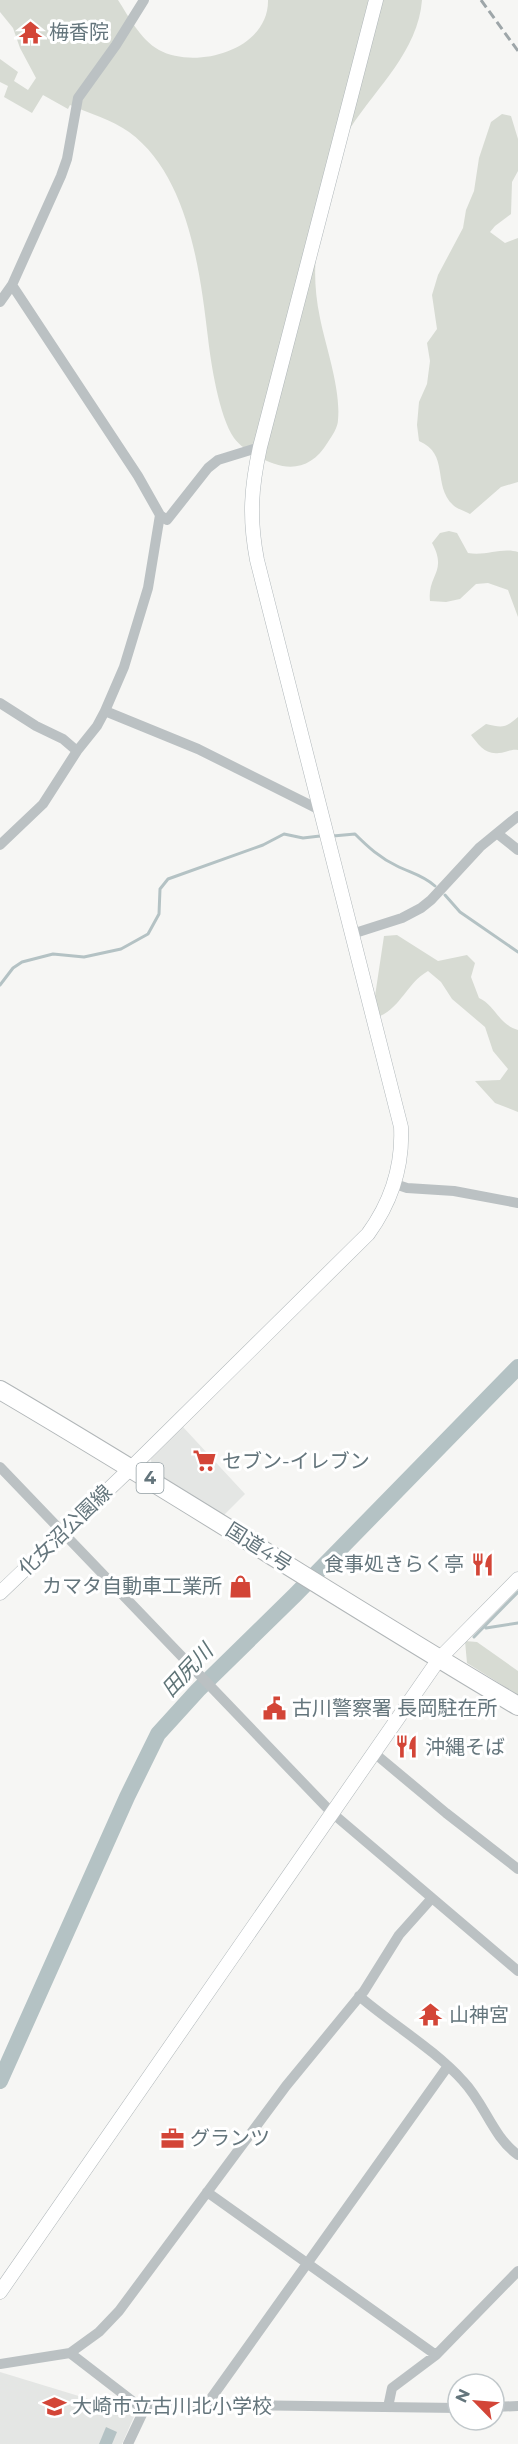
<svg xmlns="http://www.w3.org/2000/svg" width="518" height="2444" font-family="Montserrat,'Noto Sans JP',sans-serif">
	<rect width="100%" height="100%" fill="#f6f6f4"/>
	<path fill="#e4e6e4" d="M183 1427 245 1494 222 1517 152 1471 151 1459Z
		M0 2372 118 2408 122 2403 136 2412 122 2444H0Z"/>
	<path fill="#d7dbd3" d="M0 0H118C129 17 140 39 159 50 196 70 269 50 268 0H422C418 51 377 87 351 127 346 135 338 144 335 152 330 164 329 179 327 191 317 237 310 270 320 318 326 348 341 389 338 420 338 427 332 436 328 442 310 472 285 472 257 456 248 451 240 446 234 438 219 416 211 364 208 338 200 270 188 175 129 132 112 120 89 113 70 105L68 109 43 95 32 113 4 97 8 86 0 82V59L18 72 14 81 28 90 36 78 20 48 13 28 0 12Z
		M502 114 511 116 518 139V171L512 182 511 214 495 226 490 232 505 243 518 238V482L501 487 470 514C465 511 457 509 453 505 432 485 450 454 419 441L417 425 419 402 427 384 430 361 427 343 437 329 432 295 438 275 463 228 466 210 474 191 479 158 491 122Z
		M449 531 457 533 468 553C487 556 502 547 518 552V617L508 590 488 583 476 584 460 599 446 602 430 601C427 575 448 572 432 543L440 533Z
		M518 717V750C510 749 506 753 499 753 485 755 478 744 471 735L486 724C503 728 505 728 518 717Z
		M397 935 438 961 467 955 475 963 471 977 479 998C495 1005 499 1025 518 1030V1112L495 1103 475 1081 500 1080 508 1069 493 1051 485 1027 452 999 441 982 428 971C407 983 401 1007 380 1016L375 996 384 936Z
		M465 1641 477 1642 518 1671V1695L467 1663Z"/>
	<path fill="#b4c2c4" d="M106 2427 117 2432 112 2444H99Z"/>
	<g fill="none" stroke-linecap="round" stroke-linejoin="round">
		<path stroke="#b4c2c4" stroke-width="3" d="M333 836 355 834C368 847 380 858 397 866 411 873 423 875 435 886
			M445 895 460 912 518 952
			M0 985 13 968 22 962 53 954 84 957 121 949 148 934 159 914 160 889 168 879 263 845 284 834 303 838 320 836
			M486 1628 518 1623
			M474 1637 518 1592"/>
		<path stroke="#b4c2c4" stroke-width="16" d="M0 2081 127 1797 158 1734 198 1690 295 1595 518 1367"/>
		<defs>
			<path id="secondary" d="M0 1593 132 1467 368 1234C392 1201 403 1167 401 1127L257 560C249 518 251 488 260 447L376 0
				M0 2292 439 1659 518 1579"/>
			<path id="highway" d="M0 1390C174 1492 344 1603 518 1706"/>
		</defs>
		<use href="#secondary" stroke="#b0b7ba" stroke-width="15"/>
		<use href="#highway" stroke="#b1b6b8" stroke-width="20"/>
		<path stroke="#bbc1c3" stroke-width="10" d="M12 285 138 476 160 515 167 520 208 468 218 460 260 447
			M0 302 12 285 61 176 67 159 78 98 116 45 144 0
			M0 703 36 726 63 739 77 751
			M105 711 198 749 320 810
			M498 834 518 850
			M0 845 43 804 77 751 97 726 105 711 124 667 148 588 160 515
			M352 934 402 918 421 908 431 900 480 847 518 816
			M395 1184 407 1188 454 1191 518 1203
			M0 1467 331 1812 518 1971
			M373 1752 446 1813 518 1869
			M359 1996C393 2025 434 2049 463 2081 485 2104 492 2136 518 2155
			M207 2192 436 2355
			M70 2353 144 2410 128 2444
			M0 2364 70 2353 99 2332 119 2311 286 2086 364 1991 399 1935 432 1898
			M207 2404 448 2066
			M388 2407 392 2388 436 2355 518 2271
			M494 2407 518 2406
			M144 2410 149 2404 458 2408"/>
		<use href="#secondary" stroke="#fff" stroke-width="14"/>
		<use href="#highway" stroke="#fff" stroke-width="18"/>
		<path stroke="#9ea6a9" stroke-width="3" stroke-dasharray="9 4.5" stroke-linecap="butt" d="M481 0 518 51"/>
	</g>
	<defs>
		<symbol id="temple-bare" viewBox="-9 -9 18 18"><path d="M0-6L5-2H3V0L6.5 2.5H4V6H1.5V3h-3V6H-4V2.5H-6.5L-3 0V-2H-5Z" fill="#d34537" stroke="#fff" stroke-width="2.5" paint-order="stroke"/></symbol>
		<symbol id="supermarket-bare" viewBox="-9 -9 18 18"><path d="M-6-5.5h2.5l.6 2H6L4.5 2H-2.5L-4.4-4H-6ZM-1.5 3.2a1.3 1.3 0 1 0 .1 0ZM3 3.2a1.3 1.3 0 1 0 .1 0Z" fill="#d34537" stroke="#fff" stroke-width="2.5" paint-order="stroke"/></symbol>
		<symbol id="restaurant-bare" viewBox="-9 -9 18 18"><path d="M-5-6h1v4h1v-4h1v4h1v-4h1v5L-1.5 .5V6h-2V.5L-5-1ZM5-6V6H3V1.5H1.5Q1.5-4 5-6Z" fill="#d34537" stroke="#fff" stroke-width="2.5" paint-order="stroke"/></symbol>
		<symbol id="shop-bare" viewBox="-9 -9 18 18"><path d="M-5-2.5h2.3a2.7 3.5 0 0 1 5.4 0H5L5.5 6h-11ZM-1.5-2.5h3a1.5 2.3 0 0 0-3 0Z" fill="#d34537" stroke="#fff" stroke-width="2.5" paint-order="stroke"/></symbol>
		<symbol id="civic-bare" viewBox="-9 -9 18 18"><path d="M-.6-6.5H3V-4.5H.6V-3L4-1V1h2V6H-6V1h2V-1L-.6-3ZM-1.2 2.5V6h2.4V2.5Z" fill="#d34537" stroke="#fff" stroke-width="2.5" paint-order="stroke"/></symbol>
		<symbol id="office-bare" viewBox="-9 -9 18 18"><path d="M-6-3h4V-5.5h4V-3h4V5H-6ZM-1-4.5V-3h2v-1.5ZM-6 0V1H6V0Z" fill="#d34537" stroke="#fff" stroke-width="2.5" paint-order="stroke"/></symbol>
		<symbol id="school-bare" viewBox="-9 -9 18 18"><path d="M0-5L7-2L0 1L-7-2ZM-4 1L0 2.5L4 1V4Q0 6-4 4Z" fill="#d34537" stroke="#fff" stroke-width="2.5" paint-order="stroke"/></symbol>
	</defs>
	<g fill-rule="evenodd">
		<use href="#temple-bare" x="14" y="16" width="33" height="33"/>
		<use href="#supermarket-bare" x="188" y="1444" width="33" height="33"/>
		<use href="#restaurant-bare" x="466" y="1548" width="33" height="33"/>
		<use href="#shop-bare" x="224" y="1570" width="33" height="33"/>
		<use href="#civic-bare" x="258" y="1692" width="33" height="33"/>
		<use href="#restaurant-bare" x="390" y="1730" width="33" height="33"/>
		<use href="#temple-bare" x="414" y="1998" width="33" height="33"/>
		<use href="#office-bare" x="156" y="2122" width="33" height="33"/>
		<use href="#school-bare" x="38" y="2390" width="33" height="33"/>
	</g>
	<g text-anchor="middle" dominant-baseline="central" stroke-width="6" stroke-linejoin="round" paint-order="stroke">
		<rect fill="#fff" stroke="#929ea3" stroke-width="1.5" x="136.5" y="1463" width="27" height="30" rx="4.5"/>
		<g font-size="18" font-weight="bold" fill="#64757c">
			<text x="150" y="1478">4</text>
		</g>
		<g font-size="20" fill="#64757c" stroke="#fff" text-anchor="start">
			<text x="49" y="32">梅香院</text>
			<text x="222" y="1461">セブン-イレブン</text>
			<text x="464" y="1564" text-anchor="end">食事処きらく亭</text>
			<text x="222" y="1586" text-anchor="end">カマタ自動車工業所</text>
			<text x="292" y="1708">古川警察署 長岡駐在所</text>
			<text x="425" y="1747">沖縄そば</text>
			<text x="449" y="2015">山神宮</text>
			<text x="190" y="2138">グランツ</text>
			<text x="72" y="2406">大崎市立古川北小学校</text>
		</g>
		<g font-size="20" fill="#64757c" stroke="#fff">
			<text transform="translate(65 1530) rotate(-44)">化女沼公園線</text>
			<text transform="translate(259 1547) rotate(32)">国道4号</text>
		</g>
		<g font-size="21" font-style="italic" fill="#5f7477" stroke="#fff">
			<text transform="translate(187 1670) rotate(-47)">田尻川</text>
		</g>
	</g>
	<g transform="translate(476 2402) rotate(295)"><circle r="28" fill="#ffffff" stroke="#c1c8cb" stroke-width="1.5"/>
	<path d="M0-4.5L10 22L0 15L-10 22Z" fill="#d34537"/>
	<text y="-9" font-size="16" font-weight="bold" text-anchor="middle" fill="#64757c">N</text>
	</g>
</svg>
